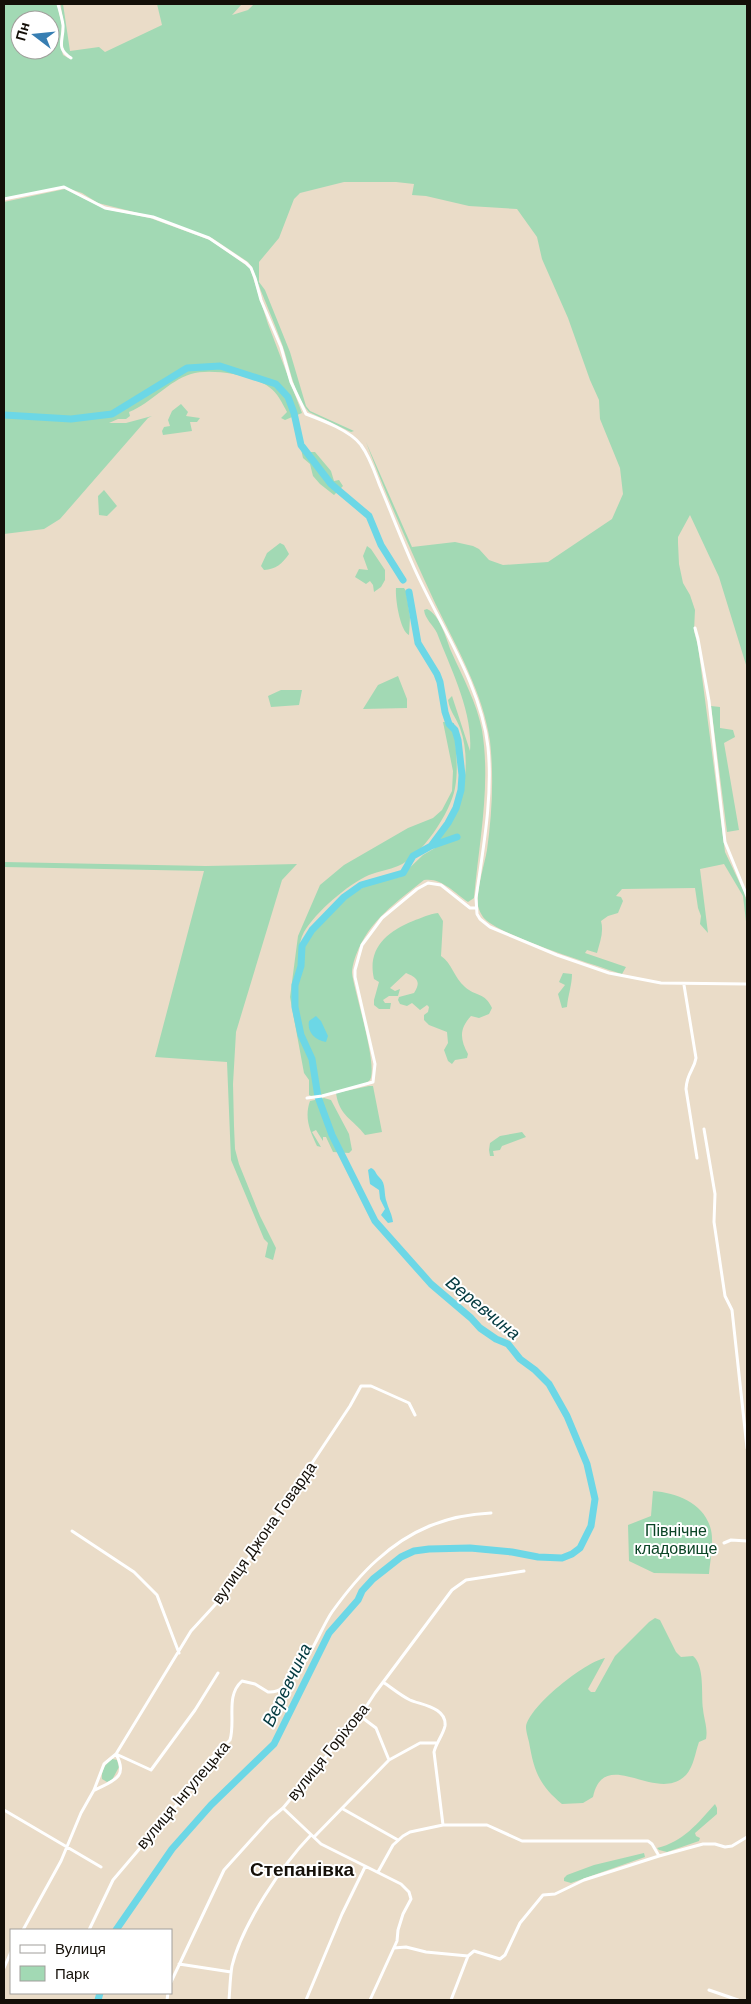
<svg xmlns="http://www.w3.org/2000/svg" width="751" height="2004" font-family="Helvetica,sans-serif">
	<rect width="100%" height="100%" fill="#eadcc8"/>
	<path fill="#a2d9b4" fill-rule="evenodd" d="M4 4H57L62 25 60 44 63 55 70 59C58 46 64 40 63 24 63 18 61 11 61 4H63L70 51 99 47 105 52 162 25 157 4H242L232 15 248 10 254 4H747V668L719 577 690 515 678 537V543L679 564 683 583 690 595 695 610 694 631 698 646 725 852 744 892 747 904V930L743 896 724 864 700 869 708 933 700 924 701 916 698 908 695 888 622 889 616 896 621 897 623 901 618 913 608 916 601 921C604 932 600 942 597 953L587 950 585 953 626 967 622 974C597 966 495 934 483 917 481 914 479 910 478 906 476 890 484 867 487 850 492 815 494 777 490 741 483 693 457 648 436 605 411 551 387 498 366 442L412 547 455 542 473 546 479 549 489 560 503 565 548 562 612 519 623 494 620 468 600 419 599 400 590 380 568 318 542 259 537 237 517 209 469 206 426 196 412 195 414 184 396 182H344L300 193 294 199 279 238 259 262V282L265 290 290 352 306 406 310 411 354 431 351 432 309 412C293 394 290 366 282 344 273 318 261 293 252 267L248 262 212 238 142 214 98 203 82 193 64 187 4 198ZM20 20H50V50H20Z
		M65 189 105 209 150 218 210 240 250 268 268 324 302 413 285 420 281 418 287 412C282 403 278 393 269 387 252 375 211 368 191 374 168 381 152 403 129 412L130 416 126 419H118L109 423H126L152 416 148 418 60 519 44 529 4 534V202Z
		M181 404 188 412 186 416 200 418 197 422H190L192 431 163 435 162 431 164 427 170 426 168 420 172 411Z
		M304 448 309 452H315L331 471 334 481 339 480 343 486 334 495 320 484 313 476 310 464 303 458 301 449Z
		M104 490 117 506 107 516 99 515 98 496Z
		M280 543 284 545 289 554C282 564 276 569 264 570L261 566 267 553Z
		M367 546 371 549 385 570V580L381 587 374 592 373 585 370 581 366 584 355 577 359 569 368 570 363 556Z
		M396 588H404L406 591 410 617 409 635C400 631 395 598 396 588Z
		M427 609C440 615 446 638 451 651 462 676 477 703 482 730 491 786 479 842 474 898L468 902C455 893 441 877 424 880 397 902 369 920 356 955 354 960 352 968 352 973 354 991 380 1071 369 1081 359 1089 327 1093 314 1097L309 1095V1080L304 1073 290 997 298 936 320 885 344 865 408 828 433 818 442 810 452 791 453 771 443 722 454 723C455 744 459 768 455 788 451 812 421 857 398 866 389 870 379 871 369 875 347 885 316 912 304 932 297 944 300 960 297 973L300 971 304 947 311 933 349 895 368 885 400 877 423 855 435 848C435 837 452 820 457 808 467 784 469 753 460 728 456 717 450 712 448 700L452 696 470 751C473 711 451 670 437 633 433 625 425 619 424 610Z
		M398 676 407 699V708L363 709 378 685Z
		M281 690H302L299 705 271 707 268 696Z
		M711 706 720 707V728L733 730 735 737 724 743 739 830 727 832Z
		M4 862 206 866 297 864 282 880 236 1032 233 1084 234 1126 235 1149 239 1164 260 1216 276 1248 273 1260 265 1257 268 1243 264 1239 231 1160 227 1062 155 1057 204 871 4 867Z
		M438 913 443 921 441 956C452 963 454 978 465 987 476 997 485 992 492 1008L489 1014 479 1018 471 1016C459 1029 460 1039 468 1054L467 1058 455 1060 452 1064 448 1061 444 1050 448 1043 447 1032 429 1025 424 1020V1015L428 1012 429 1007 427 1005 420 1010 412 1003 407 1006 400 1004 398 1000 399 997 414 993C421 982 418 978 406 973L390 988 395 991 400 989 398 996H389L383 1000 385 1003H391L390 1009H379L374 1005V1000L379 982 374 979C367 949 386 932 413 921 421 918 429 914 438 913Z
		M563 973 572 974C572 985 568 995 567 1007L562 1008 558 994 565 985 559 982Z
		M369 1086H373L382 1132 365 1135C353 1119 339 1116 336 1093Z
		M324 1098 331 1100 349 1134 352 1150 349 1153 333 1152 326 1137H323V1141L316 1130 312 1132 321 1147 317 1146C310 1131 304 1118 310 1101Z
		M522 1132 526 1137 502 1146 500 1150 493 1151 494 1156H490L489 1150 490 1143 500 1136Z
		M653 1491C678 1493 705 1504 711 1530 714 1543 710 1561 709 1574L654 1573 629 1561 628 1525 651 1516Z
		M655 1618 660 1620 676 1652 681 1657 693 1656C705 1666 701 1694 703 1709 704 1720 708 1728 706 1739L699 1742C695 1753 694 1766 686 1775 657 1805 604 1745 593 1797L583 1803 562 1804C539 1785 534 1771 529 1742 528 1738 526 1731 526 1727 529 1706 585 1662 605 1658L588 1689 591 1692H595L615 1656 649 1622Z
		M112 1759 117 1760 119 1767 112 1780 107 1782 102 1779C101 1771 105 1764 112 1759Z
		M715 1804 717 1808V1814L695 1833 696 1836 700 1838 699 1841 667 1852 659 1850 657 1848C683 1842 698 1823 715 1804Z
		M644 1853 645 1857 571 1883 564 1881V1878L567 1875 594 1865Z"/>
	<path fill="#6cd7e6" d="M316 1016 321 1021 328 1036 326 1042C315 1040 307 1032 309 1021Z
		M371 1168C376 1170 375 1173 379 1177 387 1184 383 1193 387 1203 389 1210 392 1214 393 1222L388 1223 381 1215 385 1209 380 1199 379 1190 370 1184 368 1170Z"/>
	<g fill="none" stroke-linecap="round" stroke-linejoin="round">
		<path stroke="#6cd7e6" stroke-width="7" d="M4 415 71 419 112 414 187 368 220 366 276 384 288 397 294 413 301 445 331 484 369 516 381 545 403 580
			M431 846 457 837
			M116 1930 172 1849 211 1805 274 1744 329 1633 358 1600 362 1591 373 1579 401 1557 414 1551 429 1549 470 1548 512 1552 538 1557 562 1558 572 1554 580 1548 591 1526 595 1499 587 1464 567 1416 549 1384 535 1370 520 1359 508 1344 496 1339 480 1328 471 1318 431 1284 375 1221 332 1135 318 1097 312 1059 301 1035 295 1007V985L301 966 302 946 312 930 344 897 361 885 403 873 413 856 431 846 448 823 456 808 461 790 462 775 458 740 455 730 449 724 445 712 440 682 437 674 418 643 409 592
			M98 2000 100 1993"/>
		<path stroke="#fff" stroke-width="3" d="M58 4C60 11 62 18 63 25 64 40 55 48 71 58
			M4 199 64 187 105 208 153 217 209 238 246 263 251 268 255 278 261 300 281 347 291 382 306 414C322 420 351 431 361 445 370 457 375 473 380 486 391 512 401 538 412 563 437 621 481 683 488 747 493 797 483 849 476 898L477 914 480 919 490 927 557 955 609 973 661 983 747 984
			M695 628 698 639 709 701 725 842 747 896
			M684 985 696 1058C694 1071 687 1072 686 1089L697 1158
			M307 1098 322 1096 373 1082 375 1064 355 977V970L362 945 382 918 417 889 428 883 441 885 470 908H476
			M704 1129 715 1194 714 1222 725 1296 732 1310 747 1448
			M72 1531 134 1572 157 1595 179 1653
			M724 1543 731 1540 747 1541
			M383 1682C392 1688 400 1695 410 1700 421 1705 447 1707 445 1726 443 1735 436 1743 434 1752L443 1825
			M360 1716 376 1728 389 1760
			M116 1754 151 1770 195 1710 218 1673
			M95 1790C112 1781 129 1778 116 1754
			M283 1808 321 1844 401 1884 409 1892 411 1899 403 1914 398 1930 397 1941 370 2000
			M343 1809 398 1840
			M4 1810 101 1867
			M314 1837 389 1760 420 1743H436
			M378 1872 393 1845 403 1836 410 1832 443 1825H487L522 1841H648L652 1844 659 1856
			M23 1930 61 1861 81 1813 94 1790 104 1764 116 1754 191 1631 225 1594 350 1406 361 1386H371L409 1403 415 1415
			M89 1930 113 1880 192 1787 207 1762 230 1740C236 1720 225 1696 242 1681L255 1684 268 1692C297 1695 318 1632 332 1612 345 1594 360 1575 377 1560 410 1530 446 1515 491 1513
			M394 1948 406 1947 426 1952 468 1956 474 1951 500 1959 505 1955 520 1923 543 1895 555 1894 584 1880 659 1856 703 1844H715L725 1847 732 1846 747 1837
			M179 1964 231 1972
			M4 1968 11 1952
			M171 1982 224 1870 270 1819 283 1808 360 1716 375 1693 452 1590 466 1580 524 1571
			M709 1990 738 2000
			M167 2000 168 1993
			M229 2000C230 1989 230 1977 232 1966 242 1925 282 1865 311 1835
			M306 2000 342 1914 365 1867
			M451 2000 468 1956"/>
	</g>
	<g text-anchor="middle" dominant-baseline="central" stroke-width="4" stroke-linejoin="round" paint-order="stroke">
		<g font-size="16" fill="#0b4526" stroke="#fff">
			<text x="676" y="1530">Північне<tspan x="676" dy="18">кладовище</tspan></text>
		</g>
		<g font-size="16" fill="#140f08" stroke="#fff">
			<text transform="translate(264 1533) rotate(-55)">вулиця Джона Говарда</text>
			<text transform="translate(328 1752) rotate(-51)">вулиця Горіхова</text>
			<text transform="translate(183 1795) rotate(-50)">вулиця Інгулецька</text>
		</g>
		<g font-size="18" font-style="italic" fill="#043a40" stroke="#fff">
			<text transform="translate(483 1308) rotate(39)">Веревчина</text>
			<text transform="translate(287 1685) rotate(-64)">Веревчина</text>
		</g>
		<g font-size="19" font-weight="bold" fill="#140f08" stroke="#fff">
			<text x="302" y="1869">Степанівка</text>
		</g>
	</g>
	<rect width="751" height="2004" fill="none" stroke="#140f08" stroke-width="10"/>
	<rect x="10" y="1929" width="162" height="65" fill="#ffffff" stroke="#a19f9c"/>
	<rect x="20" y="1945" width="25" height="8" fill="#ffffff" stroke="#a19f9c"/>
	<text x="55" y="1954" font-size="15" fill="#140f08">Вулиця</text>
	<rect x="20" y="1966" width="25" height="15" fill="#a2d9b4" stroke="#a19f9c"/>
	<text x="55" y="1979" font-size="15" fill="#140f08">Парк</text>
	<g transform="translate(35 35) rotate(286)"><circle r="24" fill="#ffffff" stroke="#a19f9c"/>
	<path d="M0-4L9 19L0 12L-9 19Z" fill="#377eb2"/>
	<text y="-8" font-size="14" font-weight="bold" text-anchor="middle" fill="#140f08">Пн</text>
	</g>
</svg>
